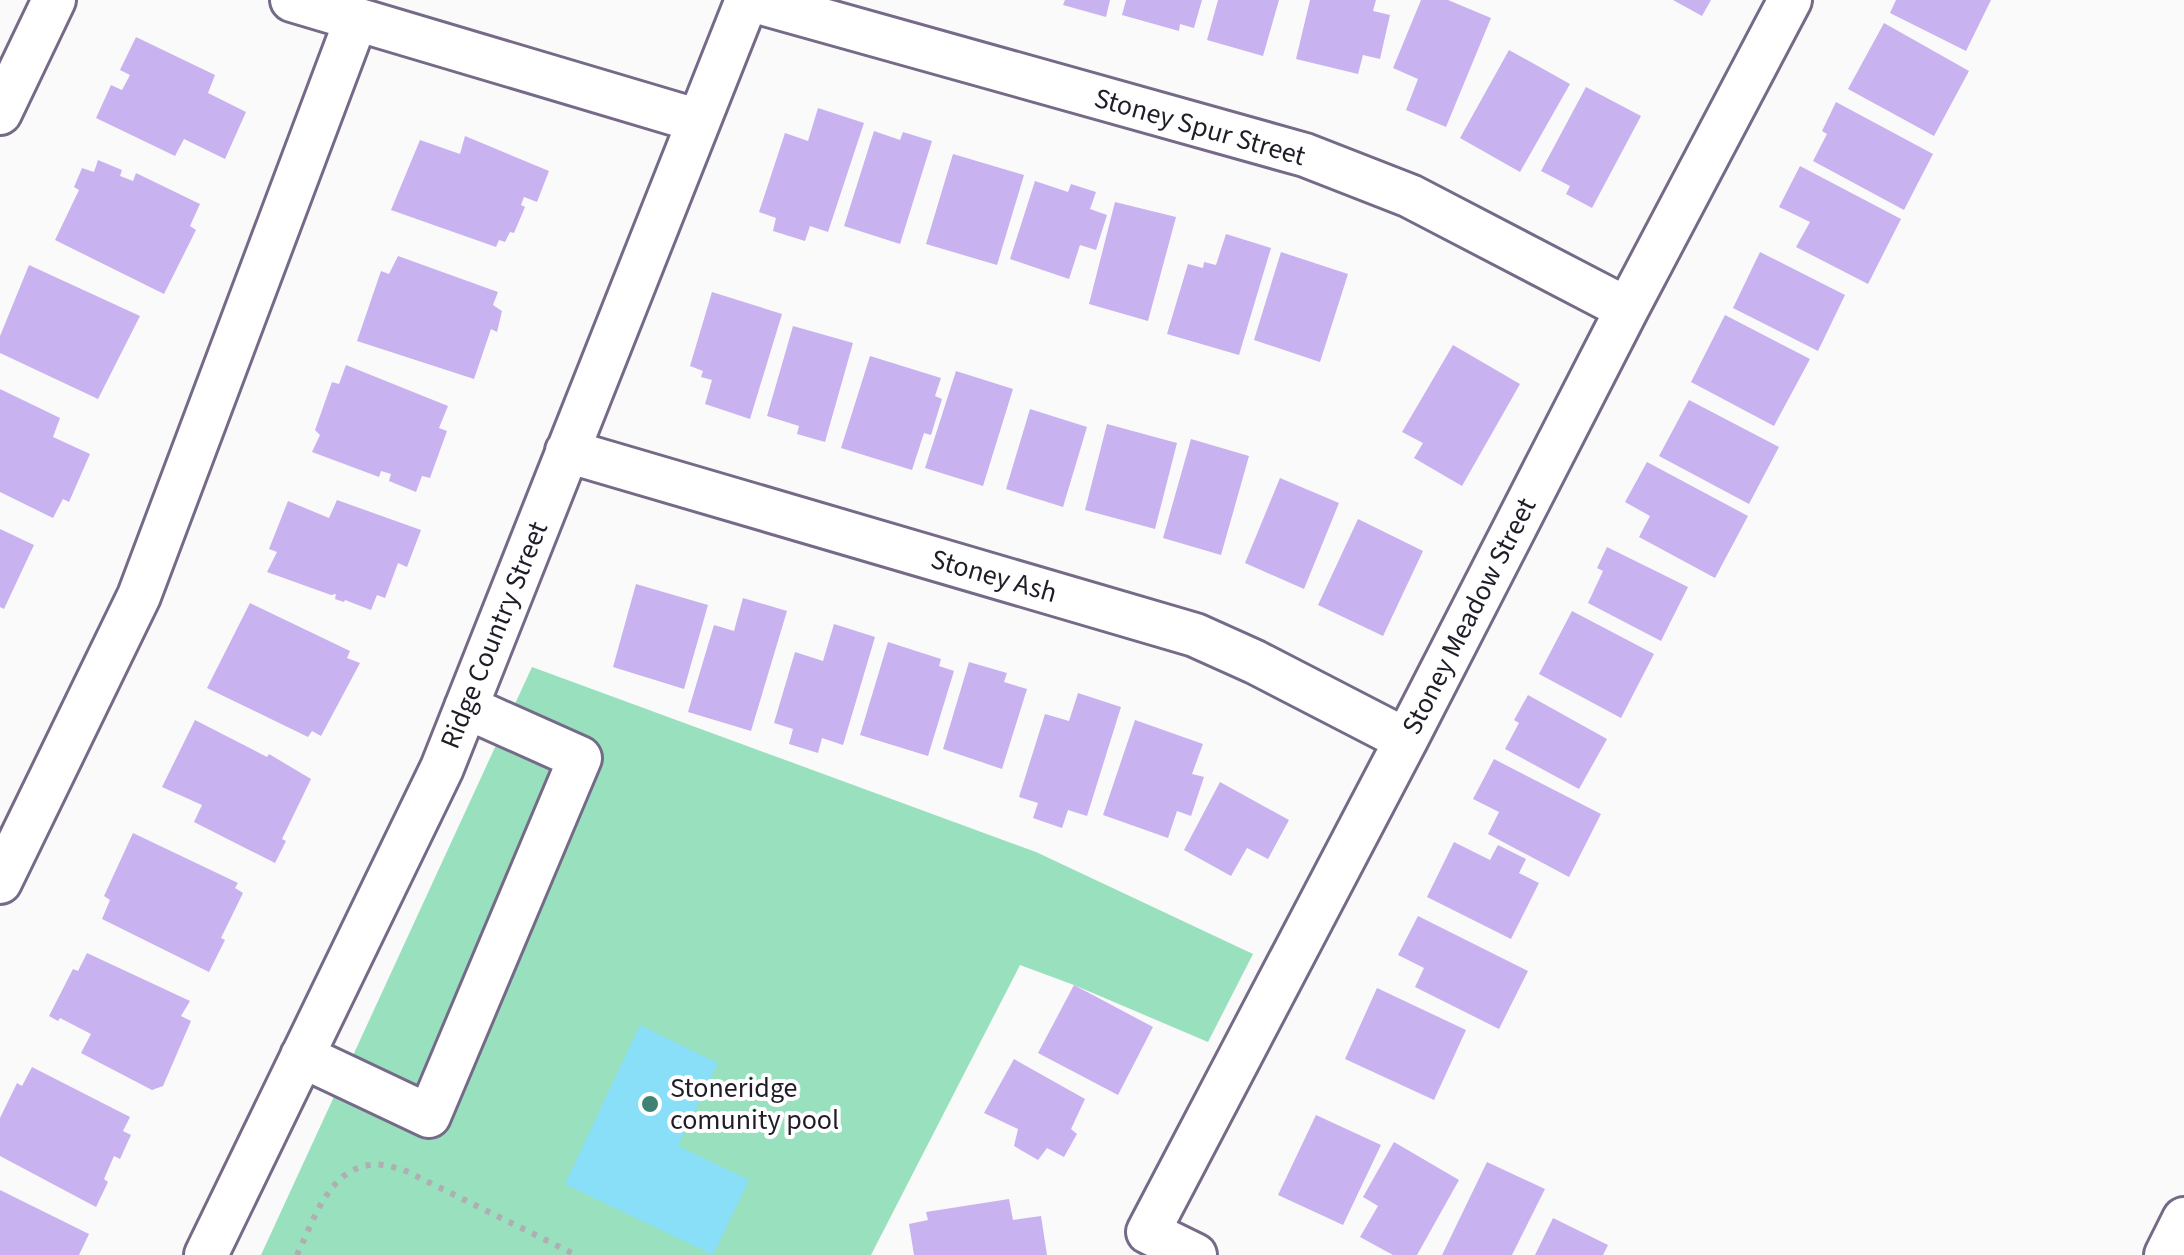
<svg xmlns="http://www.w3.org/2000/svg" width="2184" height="1255" font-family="'Source Sans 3',sans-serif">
	<rect width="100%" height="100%" fill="#fafafa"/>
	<path fill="#98e0be" d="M532 667 1036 852 1253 954 1208 1042 1074 985 1020 965 871 1255H261Z"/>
	<path fill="#89def8" d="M640 1025 718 1063 678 1146 749 1180 713 1255 565 1184Z"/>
	<path fill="#c9b2f0" d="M1065 0H1110L1106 17 1063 5Z
		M1126 0H1202L1194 28 1180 24 1179 31 1122 15Z
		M1218 0H1279L1263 56 1207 40Z
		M1310 0H1376L1373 11 1390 15 1380 59 1363 55 1358 74 1296 59Z
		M1421 0H1448L1491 18 1446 127 1406 110 1418 79 1393 68Z
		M1673 0H1711L1702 16Z
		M1896 0H1991L1966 51 1890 13Z
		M1884 23 1969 71 1934 136 1848 89Z
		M136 37 215 75 208 93 246 112 225 159 184 139 175 156 96 118 111 85 122 90 130 75 120 70Z
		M1509 50 1570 84 1520 172 1460 138Z
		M1586 87 1641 116 1592 208 1566 194 1570 186 1541 171Z
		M1836 102 1933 154 1904 210 1813 161 1827 134 1822 131Z
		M818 108 864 123 828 232 810 226 805 241 773 231 776 218 759 212 785 133 808 141Z
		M874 131 900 140 903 132 932 141 900 244 844 226Z
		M465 136 549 171 537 202 524 197 521 205 525 207 514 233 510 232 505 242 499 240 496 247 391 210 420 140 460 154Z
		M953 154 1024 175 997 265 926 244Z
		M98 160 122 170 120 176 133 181 136 173 200 204 190 226 196 230 164 294 55 240 79 190 74 187 82 168 94 172Z
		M1800 166 1901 219 1868 284 1796 247 1810 222 1779 207Z
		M1035 181 1068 192 1071 184 1096 192 1090 209 1107 215 1096 250 1080 245 1069 279 1010 259Z
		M1115 202 1176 217 1148 321 1089 304Z
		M1226 234 1271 248 1239 355 1167 334 1188 264 1203 268 1204 262 1216 265Z
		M1281 252 1348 274 1320 362 1254 340Z
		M1760 252 1845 295 1818 351 1733 308Z
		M398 256 498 292 493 305 502 311 497 332 491 329 474 379 357 341 381 271 389 274Z
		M29 265 140 316 98 399 0 353V336Z
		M712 292 782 314 750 419 705 404 712 380 701 377 703 371 690 366Z
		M1725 315 1810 359 1774 426 1691 382Z
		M793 326 853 343 825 442 797 434 799 426 767 416Z
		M1453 345 1520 384 1462 486 1414 458 1423 443 1402 432Z
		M870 356 941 378 935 396 942 399 931 435 924 433 912 470 841 448Z
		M346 365 448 406 439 428 447 431 430 478 422 476 416 492 389 481 391 474 381 471 379 477 312 452 320 435 315 430 332 382 339 384Z
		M956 371 1013 389 983 486 925 468Z
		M0 389 60 418 53 437 90 454 69 502 63 499 53 518 0 492Z
		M1689 400 1779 447 1749 504 1659 456Z
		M1030 409 1087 427 1063 507 1006 489Z
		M1107 424 1177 443 1155 529 1085 510Z
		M1191 439 1249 456 1221 555 1163 538Z
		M1647 462 1748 516 1715 578 1639 537 1650 516 1625 502Z
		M1280 478 1339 503 1304 589 1245 563Z
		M337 500 421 530 407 567 398 563 385 598 377 595 371 610 345 600 344 602 335 599 336 594 331 595 267 572 277 552 269 549 288 501 329 518Z
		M1358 519 1423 551 1383 636 1318 605Z
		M0 529 34 545 4 609 0 607Z
		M1607 547 1688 587 1661 641 1588 603 1603 571 1597 568Z
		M636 584 708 605 684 689 613 667Z
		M743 598 787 611 751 731 688 712 714 625 734 631Z
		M250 603 350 651 347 658 360 663 321 736 312 731 308 737 207 688Z
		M1572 611 1654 654 1621 718 1539 674Z
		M834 624 875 637 843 745 822 738 818 753 789 744 793 729 774 723 795 652 823 661Z
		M888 642 941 659 939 666 954 671 928 756 860 735Z
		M969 662 1007 673 1004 682 1027 689 1002 769 943 749Z
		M1078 693 1121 707 1087 816 1068 810 1062 828 1033 818 1038 803 1019 797 1045 714 1069 721Z
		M1528 695 1607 739 1579 789 1505 749 1519 723 1514 720Z
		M195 720 267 757 269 754 311 779 282 839 286 841 275 863 194 822 202 805 162 787Z
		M1135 720 1203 744 1192 774 1204 777 1191 816 1177 811 1168 838 1103 815Z
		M1494 759 1601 814 1569 877 1488 834 1499 812 1473 799Z
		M1220 782 1289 820 1268 859 1247 848 1231 876 1184 850Z
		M133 833 238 883 235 888 243 893 221 938 225 940 209 972 102 919 110 900 104 896Z
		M1454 842 1490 860 1498 845 1526 859 1519 873 1539 883 1511 939 1427 897Z
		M1418 916 1528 971 1499 1029 1415 987 1424 968 1398 955Z
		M87 953 190 1001 181 1016 191 1021 163 1086 152 1090 81 1053 91 1034 60 1018 58 1021 49 1016 73 969 78 971Z
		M1074 985 1153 1027 1118 1095 1038 1053Z
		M1377 988 1466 1030 1434 1100 1345 1059Z
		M1014 1059 1085 1099 1071 1129 1077 1134 1064 1157 1047 1148 1038 1160 1014 1146 1018 1129 984 1113Z
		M32 1067 130 1117 123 1131 131 1135 120 1159 114 1156 104 1179 108 1182 96 1207 0 1156V1118L17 1083 22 1086Z
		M1316 1115 1381 1145 1343 1225 1278 1195Z
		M1394 1142 1459 1180 1417 1255H1393L1360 1237 1378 1206 1363 1197Z
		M1487 1162 1545 1189 1512 1255H1442Z
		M0 1190 89 1234 79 1255H0Z
		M1009 1199 1013 1220 1041 1216 1047 1255H914L909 1224 928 1220 926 1212Z
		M1553 1218 1608 1245 1603 1255H1535Z"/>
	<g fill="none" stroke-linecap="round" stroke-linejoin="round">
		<defs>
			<path id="minor" d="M292 0 699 121
				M751 0 1305 155 1410 196 1627 309
				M0 113 54 0
				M567 451 1195 635 1255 662 1406 740
				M0 882 139 596 356 20
				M302 1056 429 1116 580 758 466 707
				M206 1255 442 768 747 0
				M1195 1255 1148 1232 1406 740 1627 309 1790 0
				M2166 1255 2184 1219"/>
		</defs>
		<use href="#minor" stroke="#756a87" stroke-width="48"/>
		<path stroke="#afaeb2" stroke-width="6" stroke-dasharray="5 8" stroke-linecap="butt" d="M297 1255C313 1222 328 1170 370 1165 380 1163 391 1167 402 1169L576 1255"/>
		<use href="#minor" stroke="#fff" stroke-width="42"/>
	</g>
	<circle fill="#3f8273" stroke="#fff" stroke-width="4" cx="650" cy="1104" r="10"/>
	<g text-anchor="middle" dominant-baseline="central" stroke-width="8" stroke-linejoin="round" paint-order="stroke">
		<g font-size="28" fill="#201c28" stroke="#fff">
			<text transform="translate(1200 127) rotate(16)">Stoney Spur Street</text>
			<text transform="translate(994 576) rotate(16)">Stoney Ash</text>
			<text transform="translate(1469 616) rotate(-63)">Stoney Meadow Street</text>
			<text transform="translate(494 635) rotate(-68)">Ridge Country Street</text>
		</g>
		<g font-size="28" fill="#201c28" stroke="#fff" text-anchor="start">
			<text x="670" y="1088">Stoneridge<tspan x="670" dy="32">comunity pool</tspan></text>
		</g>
	</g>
</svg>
